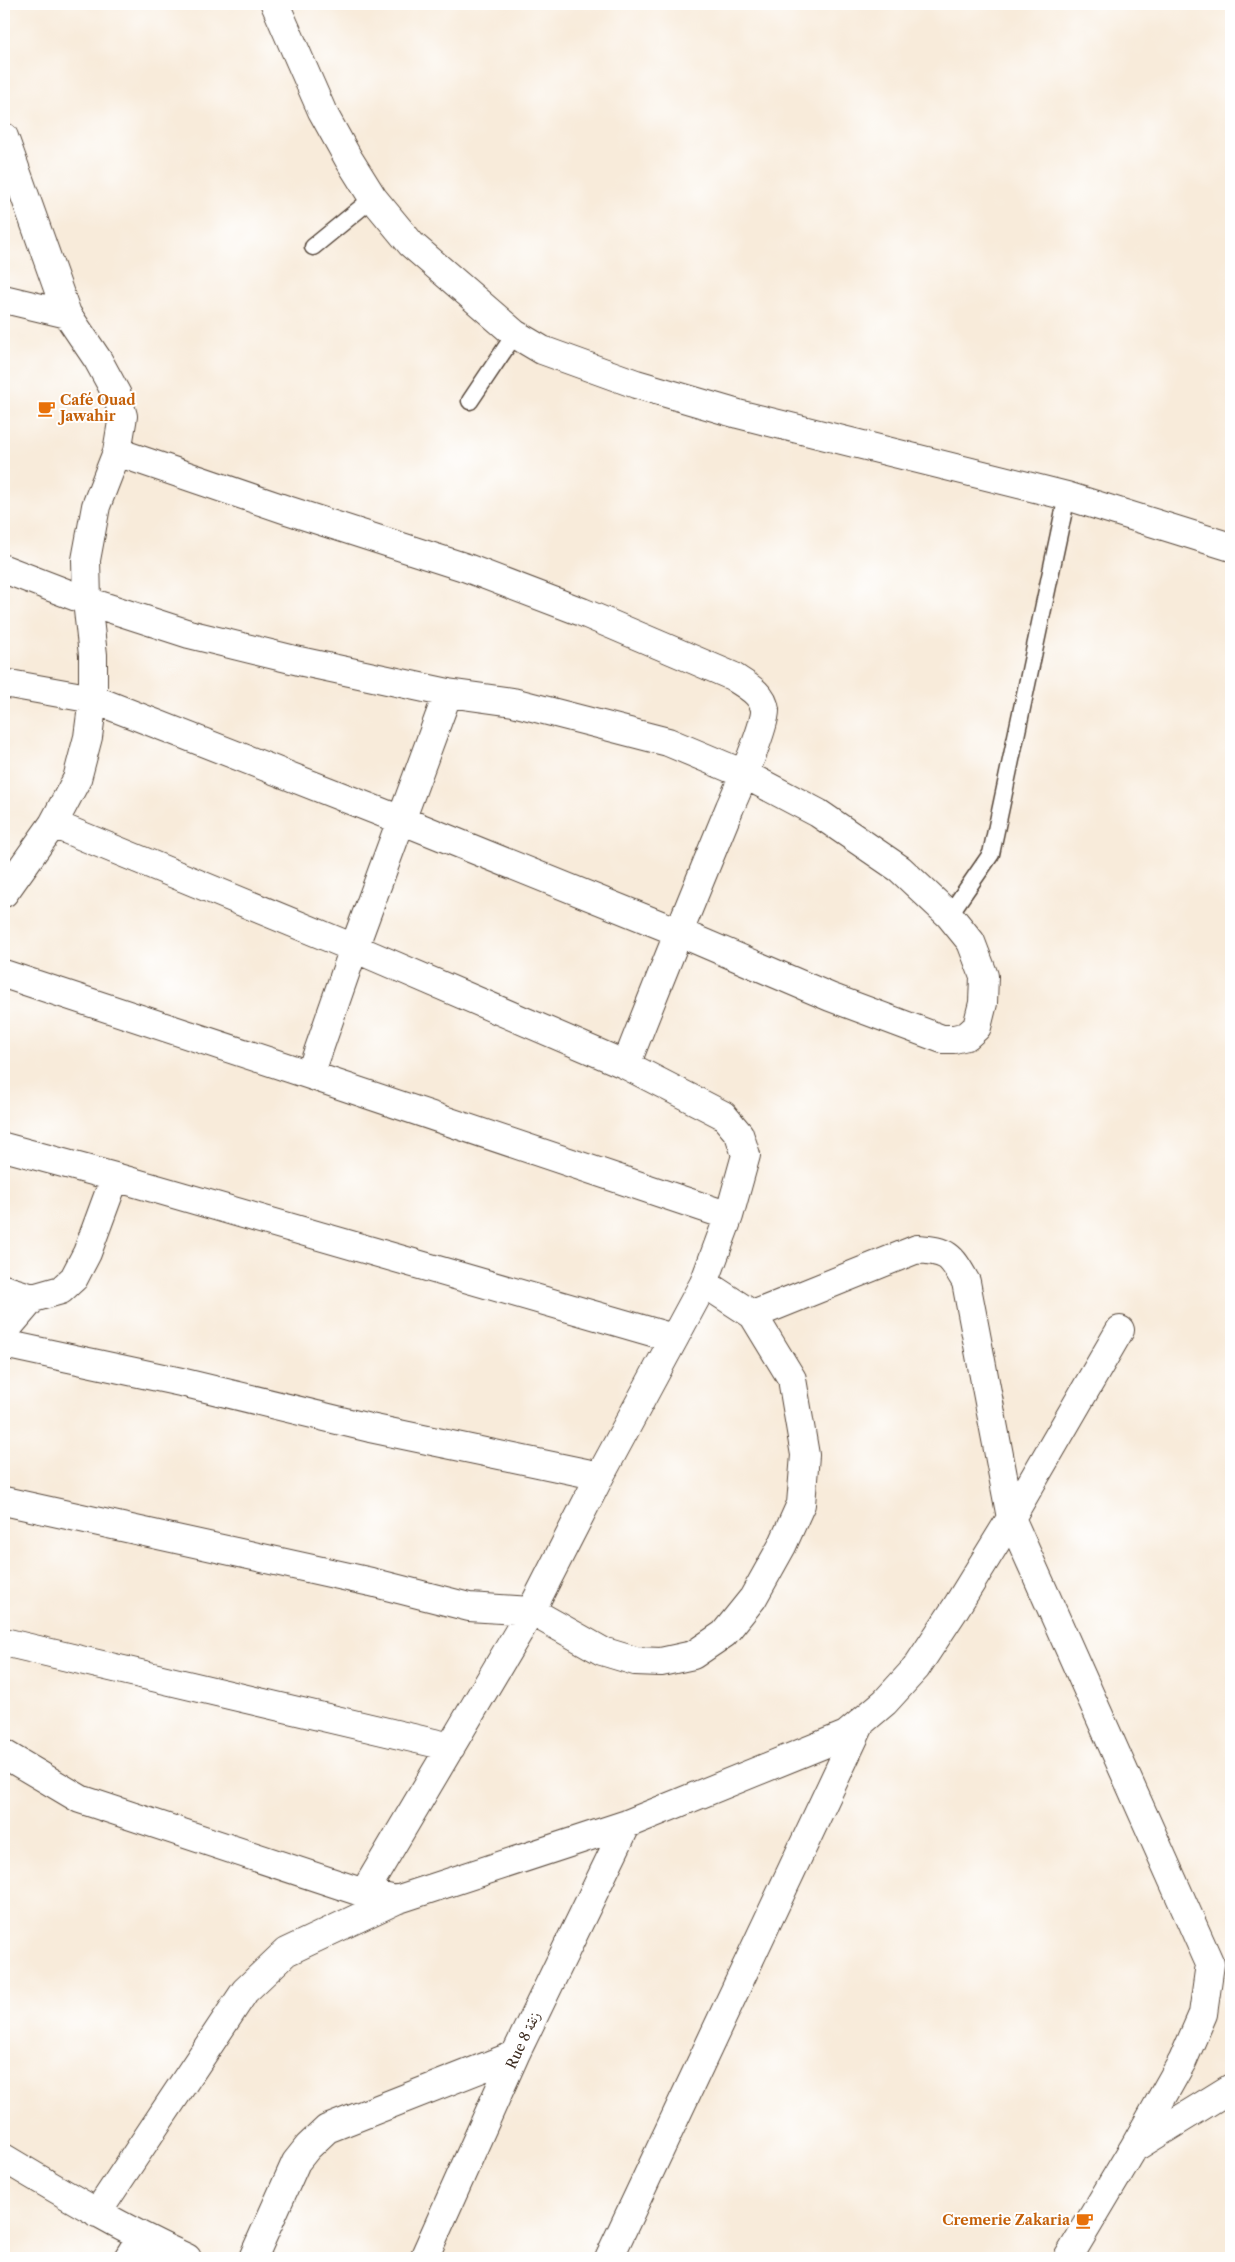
<svg xmlns="http://www.w3.org/2000/svg" width="1235" height="2262" font-family="'Libre Caslon Text',Amiri,serif">
	<rect width="100%" height="100%" fill="#fff"/>
	<filter id="ink" filterUnits="userSpaceOnUse"><feTurbulence type="fractalNoise" baseFrequency=".02" numOctaves="2"/><feDisplacementMap in="SourceGraphic" scale="10" xChannelSelector="R" yChannelSelector="G"/><feConvolveMatrix kernelMatrix="1 2 1 2 8 2 1 2 1" color-interpolation-filters="sRGB"/></filter>
	<filter id="wash" filterUnits="userSpaceOnUse"><feTurbulence type="fractalNoise" baseFrequency=".0096" numOctaves="4" result="noise"/><feDisplacementMap in="SourceGraphic" scale="20" xChannelSelector="R" yChannelSelector="G"/><feGaussianBlur stdDeviation="1.12" result="paint"/><feColorMatrix in="noise" values="0 0 0 0 0 0 0 0 0 0 0 0 0 0 0 0 0 1.4 0 .05"/><feComposite in="paint" operator="in"/></filter>
	<g filter="url(#wash)">
		<rect width="100%" height="100%" fill="#f8ebda"/>
	</g>
	<g filter="url(#ink)">
		<g fill="none" stroke-linecap="round" stroke-linejoin="round">
			<defs>
				<path id="lane" d="M313 247 373 198
					M470 401 515 334
					M949 915 991 854 1067 496"/>
				<path id="street" d="M275 4 322 111 348 158 373 198 411 244 515 334 542 350 636 384 738 414 1067 496 1231 547
					M4 137 67 314 98 360 117 395 123 416 117 452 96 506 86 560 87 601 93 655V699L88 737 77 779 53 824 4 893
					M4 299 67 314
					M117 452 287 510 467 568 582 612 732 676C745 685 763 693 765 710 767 722 737 792 730 807 695 892 660 978 626 1065
					M4 569 87 601 189 634 299 661 448 693 513 702 668 742 744 774 818 813 900 869 949 915 971 942 984 976 983 1003 977 1027 967 1036 954 1039H942L830 997 678 932 401 820 93 699 4 683
					M53 824 354 948 626 1065 723 1115 739 1134 746 1155 729 1216 704 1283 600 1476 531 1611 364 1893
					M4 974 310 1075 729 1216
					M310 1075 354 948 448 693
					M4 1147 115 1177 673 1338
					M4 1289 33 1298 61 1290 74 1278 87 1253 115 1177
					M753 1315 917 1249C949 1251 951 1256 966 1282L1011 1518 1210 1964 1203 2014 1183 2060 1133 2149 1068 2258
					M4 1332 33 1298
					M4 1344 181 1382 370 1428 600 1476
					M4 1501 371 1582 469 1607 531 1611 602 1651 635 1661 661 1662 693 1655 724 1634 753 1598 782 1546 801 1504 805 1455 792 1379 753 1315 704 1283
					M4 1642 451 1747
					M4 1754 80 1799 364 1893 396 1900 627 1824 846 1735 885 1702 916 1668 955 1609 1011 1518 1120 1330
					M1134 2148 1231 2088
					M4 2158C64 2194 123 2229 187 2258
					M97 2213 245 1991 286 1952 396 1900
					M128 2258 141 2237
					M253 2258 296 2162 308 2147 327 2129 515 2055
					M424 2258 515 2055 627 1824
					M609 2258 861 1723"/>
			</defs>
			<use href="#lane" stroke="#57473a" stroke-width="19"/>
			<use href="#street" stroke="#57473a" stroke-width="30"/>
			<use href="#lane" stroke="#fff" stroke-width="16"/>
			<use href="#street" stroke="#fff" stroke-width="28"/>
		</g>
	</g>
	<defs>
		<symbol id="cafe-bare" viewBox="-9 -9 18 18"><path d="M-5.5-4.5H6V0H3Q3 3.5 0 3.5H-2.5Q-5.5 3.5-5.5 0ZM3-3.2v2h1.7v-2ZM-6 4.5H4V6H-6Z" fill="#e8710a" stroke="#fff" stroke-width="2.5" paint-order="stroke"/></symbol>
	</defs>
	<g fill-rule="evenodd">
		<use href="#cafe-bare" x="34" y="396" width="25" height="25"/>
		<use href="#cafe-bare" x="1072" y="2208" width="25" height="25"/>
	</g>
	<g text-anchor="middle" dominant-baseline="central" stroke-width="4" stroke-linejoin="round" paint-order="stroke">
		<g font-size="14" font-weight="bold" fill="#c56008" stroke="#fff" text-anchor="start">
			<text x="60" y="400">Café Ouad<tspan x="60" dy="16">Jawahir</tspan></text>
			<text x="1070" y="2220" text-anchor="end">Cremerie Zakaria</text>
		</g>
		<g font-size="14" fill="#3b2a1e" stroke="#fff">
			<text transform="translate(523 2040) rotate(-65)">Rue 8 زنقة</text>
		</g>
	</g>
	<rect width="1235" height="2262" fill="none" stroke="#fff" stroke-width="20"/>
</svg>
